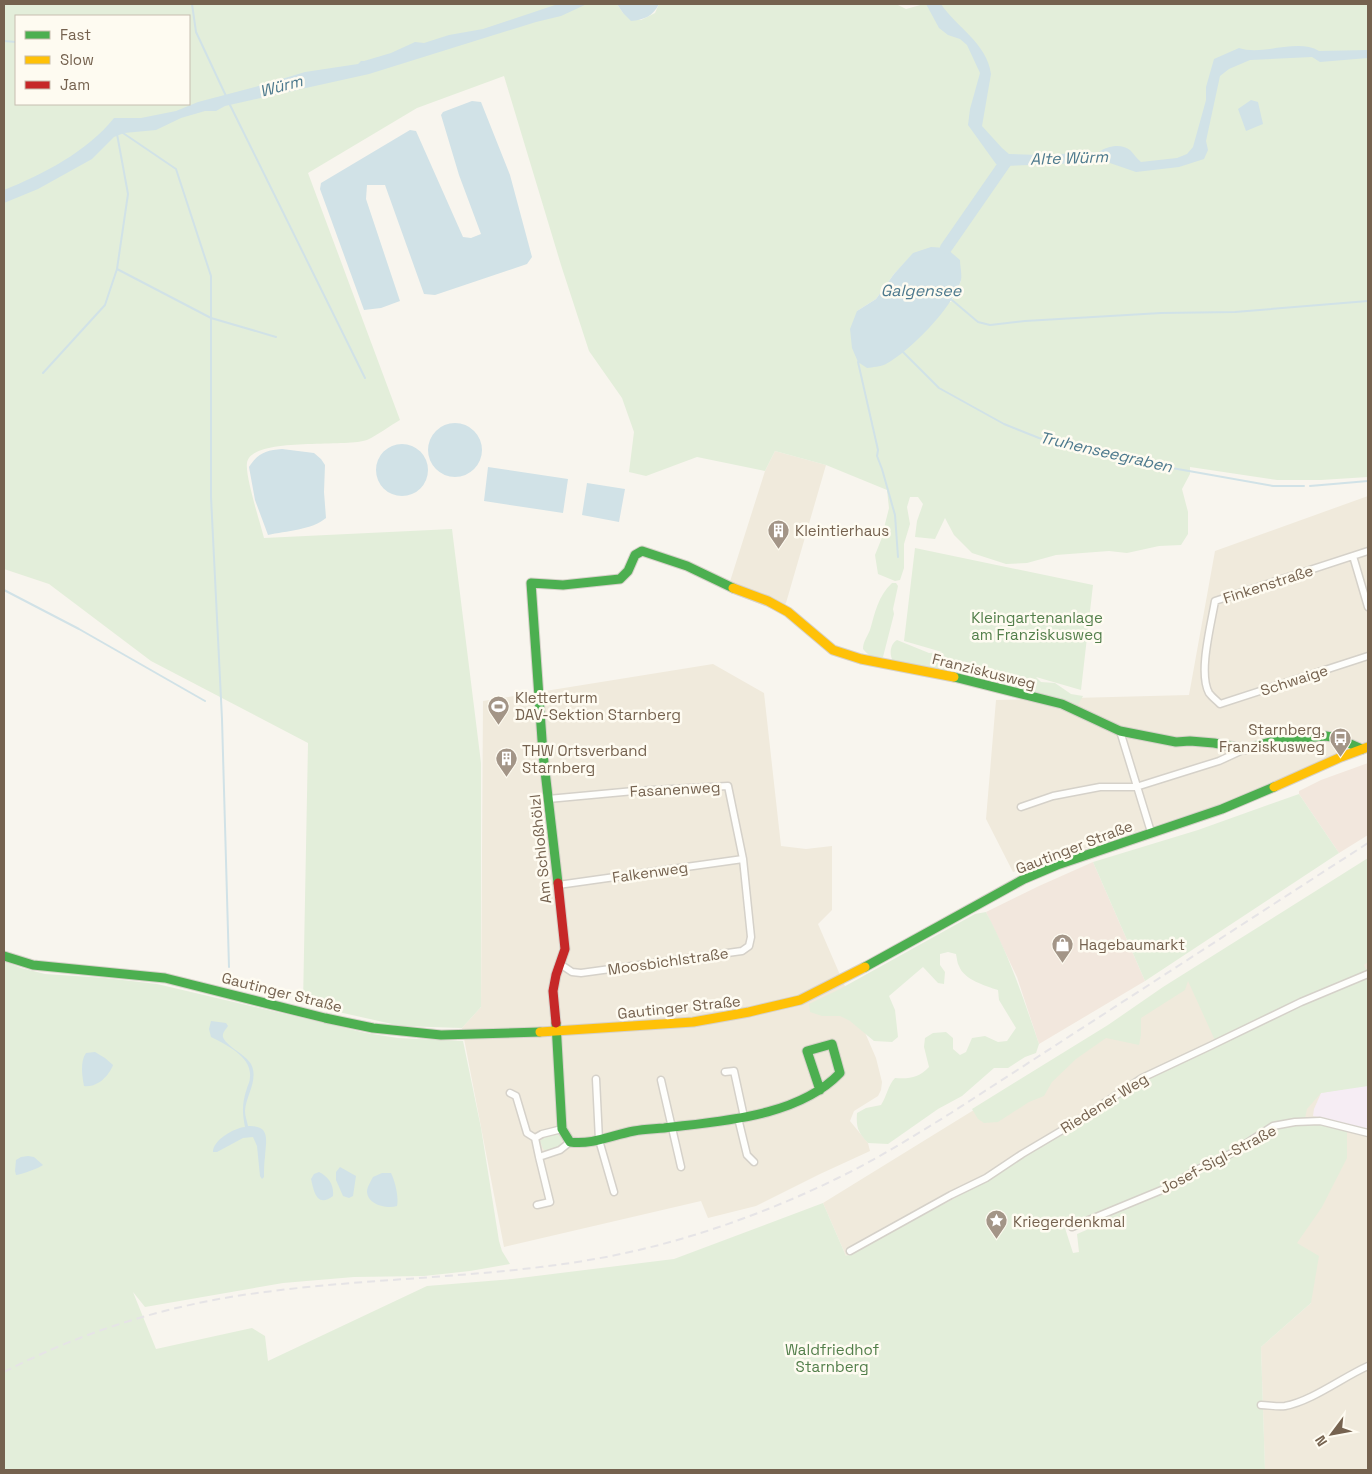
<svg xmlns="http://www.w3.org/2000/svg" width="1372" height="1474" font-family="'Space Grotesk',sans-serif">
	<rect width="100%" height="100%" fill="#f8f5ee"/>
	<path fill="#f0eadc" d="M775 451 826 465 786 603 777 611 727 591 765 471Z
		M1368 496V743L1224 803 1013 872 986 819 996 700 1189 695 1215 551Z
		M713 664 764 693 781 846 806 849 832 846V910L818 924 876 1058 882 1082 881 1090 878 1096 854 1111 850 1121 868 1143 870 1151 820 1174 756 1206 708 1218 701 1201 504 1247 462 1028 481 1007 483 701Z
		M1368 867V1470H1265L1261 1347 1311 1303 1078 1126 1037 1149 987 1181 846 1256 823 1203Z"/>
	<path fill="#f2e7dd" d="M1368 763V835L1339 853 1299 794V791L1321 780Z
		M1093 862 1145 981 1039 1044 1017 977 986 912 1039 886Z"/>
	<path fill="#f6edf4" d="M1368 1085V1129L1313 1116 1314 1109 1321 1093Z"/>
	<path fill="#e3eeda" fill-rule="evenodd" d="M4 4H617L623 13 641 20 655 13 659 4H896L906 9 924 4H1368V477L1321 480H1277L1190 467V474L1182 489 1188 512V534L1181 545 1159 546 1127 553 1109 551 1056 555 1027 563 1006 564 972 553 954 535 945 518 935 539 915 537 917 521 923 504 918 497H910L907 507 910 524 904 544V568L900 580 895 581 878 574 875 555 881 540 889 508 887 490 826 465 775 451 765 471 697 457 646 476 629 472 634 432 622 398 589 351 561 265 504 76 417 108 308 173 400 420C389 426 378 435 367 440 345 448 251 436 247 463 245 476 260 522 264 538L452 529 481 763V1007L462 1028 401 1026 303 1004 308 743 151 661 49 584 4 569ZM16 16H189V104H16ZM914 253 961 281 951 302 857 311 876 299 894 274Z
		M915 548 1093 585 1081 690 1036 677 1041 682 1055 683 1071 694 1083 696 1078 705 1041 698 893 661C889 655 890 644 897 640L929 653 942 652 904 641Z
		M892 583H896L898 586 893 609 894 614 883 657C874 659 869 656 863 649 863 642 867 637 870 630 875 613 878 596 892 583Z
		M1299 794 1339 853 1145 981 1093 862 1198 830Z
		M1368 858V962L1364 965 1366 969H1368V1086L1321 1093 1307 1109 1304 1123 1320 1122 1347 1130V1158L1322 1207 1297 1243 1319 1256 1311 1303 1261 1347 1265 1470H4V961L21 968 45 974 105 978 157 984 366 1033 398 1038 463 1041 481 1128 499 1241 502 1251 510 1264 470 1271 424 1276 354 1277 283 1283 145 1307 133 1292 156 1349 252 1328 265 1336 268 1361 427 1286 512 1279 674 1259 823 1203 846 1256 987 1181 1037 1149 1078 1126 1142 1081 1218 1047 1188 981 1185 990 1141 1018V1035L1139 1045 1106 1038 1076 1059 1052 1082 1044 1096 1029 1102 998 1122 984 1123 978 1119 972 1109 1108 1025 1163 987ZM1104 1214 1105 1222 1077 1234 1079 1252 1073 1253 1065 1228 1072 1227Z
		M986 912C1009 955 1023 997 1039 1044L1036 1053 1025 1057 1008 1068H994L962 1096 938 1109 888 1144 868 1143C858 1132 856 1128 857 1113L866 1108 881 1105C887 1096 888 1085 895 1078 909 1079 919 1078 929 1067L924 1047 925 1038 933 1033 946 1032 953 1038V1049L960 1055 966 1052 972 1038 985 1036 998 1042 1007 1041 1016 1028 999 1000 998 990C986 986 964 980 959 966 957 963 957 958 956 954L948 952 940 954V965L945 972 944 984 938 983 923 967 889 996 895 1010 898 1037 892 1042 874 1041 850 1021 840 1016H822L810 1012 809 1004 840 989 975 914Z
		M552 1134H558C562 1138 563 1142 560 1147L547 1151 543 1149 540 1141 546 1136Z"/>
	<path fill="#d1e2e7" d="M558 4H587L561 16 536 22 369 74 225 106 216 111H205L181 118 156 130 124 133 114 137 92 159 38 189 4 203V190C42 175 88 151 114 118H141L176 111 198 102 255 87 305 72 358 64 361 61H364L391 53 415 42 424 43 449 35 483 29Z
		M617 4H659C653 16 644 20 631 21L623 13Z
		M926 4H941C956 27 987 43 991 74L982 126 1002 148 1009 154 1039 155 1099 152C1107 146 1121 143 1130 150 1134 154 1136 158 1141 162L1177 158 1187 154 1193 147 1206 100V87L1214 59 1239 48C1263 56 1297 38 1319 51L1368 50V58L1320 62 1312 57 1250 60 1229 69 1220 76 1206 141 1208 150 1204 159 1179 167 1136 172 1107 162 1004 166 996 164 968 125 970 109 980 73 967 45 960 39 948 35 939 28Z
		M1251 100 1258 102 1263 124 1246 131 1238 109Z
		M472 101 481 102 510 175 532 257 527 264 435 295 424 294 385 185H367L366 199 400 301 381 308 364 310 320 189 321 183 410 130 416 131 463 237 471 238 481 234 459 175 441 115 443 112Z
		M931 247 946 248 960 260C960 267 963 277 960 283 951 309 910 351 886 364 880 367 873 367 867 368L858 362 852 348 850 329 857 311 876 299 894 274 913 253Z
		M428 450a27 27 0 1 1 54 0a27 27 0 1 1-54 0Z
		M376 470a26 26 0 1 1 52 0a26 26 0 1 1-52 0Z
		M282 449 314 453 321 459 325 465 324 492 326 518C312 530 286 531 268 535L255 500 249 467C257 454 266 450 282 449Z
		M488 467 568 479 563 513 484 501Z
		M587 483 625 489 619 522 582 515Z
		M211 1021 226 1023 228 1026C226 1029 222 1033 223 1037 225 1045 246 1055 251 1064 259 1080 246 1095 245 1111 245 1116 247 1121 248 1126 271 1125 266 1140 265 1157 264 1163 264 1170 264 1177L262 1179 260 1176 257 1146 253 1137 243 1138 217 1152H213C213 1140 234 1128 245 1127 242 1112 242 1103 247 1088 248 1085 250 1081 250 1077 252 1057 227 1045 211 1037L209 1029Z
		M95 1052 105 1058 113 1065C109 1076 97 1088 84 1086 82 1076 80 1061 86 1053Z
		M28 1156 34 1157 43 1165C39 1168 23 1174 16 1175L15 1171 16 1160 21 1157Z
		M340 1167 356 1176 353 1196 349 1198 343 1196 336 1180V1172Z
		M319 1172C329 1177 334 1185 333 1196 317 1208 314 1192 311 1179L314 1174Z
		M382 1173H391C395 1181 399 1197 397 1206 387 1209 368 1205 367 1192 367 1187 371 1181 373 1177Z"/>
	<g fill="none" stroke-linecap="round" stroke-linejoin="round">
		<path stroke="#d1e2e7" stroke-width="2" d="M192 4 196 32 226 96
			M4 41 16 42
			M230 105 365 378
			M123 133 176 169 211 276V497L222 719 229 967
			M117 269 211 318 276 337
			M952 300 978 322 990 325 1025 321 1161 313 1235 312 1368 301
			M903 352 939 388 1004 424 1039 438 1110 457 1155 465 1273 486H1304
			M858 362 878 450 877 456 882 469 895 515 898 557
			M43 373 105 305 117 269 128 194 117 134
			M1310 486 1368 481
			M4 590 79 629 205 701"/>
		<path stroke="#d1e2e7" stroke-width="12" d="M946 248 1007 160"/>
		<defs>
			<path id="street" d="M1368 551 1215 601C1211 625 1198 673 1209 693 1212 697 1216 700 1220 704L1368 656
				M1353 556 1368 607
				M1120 731 1151 832
				M548 799 634 791 728 786 743 859 751 937 749 946 742 951 581 973 572 972 560 964
				M1021 807 1053 796 1100 787H1136L1219 761 1245 749
				M558 885 743 859
				M725 1072 734 1071 744 1117
				M596 1079 599 1140 614 1192
				M661 1080 681 1167
				M510 1093 516 1096 527 1133 535 1138
				M738 1118 747 1155 754 1162
				M562 1129 542 1134 535 1138 539 1157 560 1150 570 1142
				M537 1205 550 1202 539 1157
				M1072 1227 1169 1187 1196 1170 1230 1154 1273 1126 1295 1122 1320 1121 1368 1133
				M850 1251 951 1195 986 1178 1022 1154 1076 1122 1142 1078 1210 1046 1301 1002 1368 974
				M1261 1405C1269 1405 1277 1407 1285 1406 1312 1401 1343 1377 1368 1366"/>
			<path id="fast" d="M954 677 1062 704 1120 731 1176 742 1190 741 1214 743 1246 749 1277 740 1326 736 1337 738 1362 749
				M558 883 543 754 531 583 563 585 620 579 628 571 635 555 642 551 687 566 733 588
				M4 956 33 965 165 978 325 1018 373 1028 441 1035 540 1032
				M865 967 1024 879 1057 865 1222 809 1274 787
				M556 1023 562 1129 570 1142C593 1145 612 1135 634 1131 644 1129 654 1129 664 1128 721 1121 798 1117 840 1073L832 1044 807 1051 820 1090"/>
			<path id="slow" d="M733 588 768 601 788 612 833 650 861 659 954 677
				M1274 787 1341 757 1368 747
				M540 1032 693 1022 749 1012 800 1000 865 967"/>
			<path id="jam" d="M556 1023 553 991 556 975 565 949 558 883"/>
		</defs>
		<use href="#street" stroke="#d5d1c9" stroke-width="9"/>
		<use href="#fast" stroke="#d6d1c9" stroke-width="11"/>
		<use href="#slow" stroke="#d6d1c9" stroke-width="11"/>
		<use href="#jam" stroke="#d6d1c9" stroke-width="11"/>
		<use href="#street" stroke="#fefefc" stroke-width="6"/>
		<use href="#fast" stroke="#4caf50" stroke-width="9"/>
		<use href="#slow" stroke="#ffc107" stroke-width="9"/>
		<use href="#jam" stroke="#c62828" stroke-width="9"/>
		<path stroke="#e6e4e6" stroke-width="2" stroke-dasharray="8 5" stroke-linecap="butt" d="M4 1372C85 1330 175 1303 265 1292 371 1278 478 1278 583 1261 671 1247 758 1217 838 1178 877 1159 914 1136 951 1113L1368 843"/>
	</g>
	<defs>
		<symbol id="building-pin" viewBox="-11 -11 22 30"><path d="M0 17L-7.5 6A9.5 9.5 0 1 1 7.5 6Z" fill="#a39587" stroke="#fefbf1"/><path d="M-4-6H4V6H1V3H-1V6H-4ZM-2.5-4.3h1.7v1.8h-1.7ZM.8-4.3h1.7v1.8H.8ZM-2.5-1h1.7V.8h-1.7ZM.8-1h1.7V.8H.8Z" fill="#fff"/></symbol>
		<symbol id="stadium-pin" viewBox="-11 -11 22 30"><path d="M0 17L-7.5 6A9.5 9.5 0 1 1 7.5 6Z" fill="#a39587" stroke="#fefbf1"/><path d="M0-5a6.5 5 0 1 0 0 10a6.5 5 0 1 0 0-10ZM-3.5-1.8h7v3.6h-7Z" fill="#fff"/></symbol>
		<symbol id="bus-pin" viewBox="-11 -11 22 30"><path d="M0 17L-7.5 6A9.5 9.5 0 1 1 7.5 6Z" fill="#a39587" stroke="#fefbf1"/><path d="M-5-6H5V4H4V6H2V4H-2V6H-4V4H-5ZM-3.5-4V0h7V-4ZM-3.5 1.2v1.5H-2V1.2ZM2 1.2v1.5H3.5V1.2Z" fill="#fff"/></symbol>
		<symbol id="shop-pin" viewBox="-11 -11 22 30"><path d="M0 17L-7.5 6A9.5 9.5 0 1 1 7.5 6Z" fill="#a39587" stroke="#fefbf1"/><path d="M-5-2.5h2.3a2.7 3.5 0 0 1 5.4 0H5L5.5 6h-11ZM-1.5-2.5h3a1.5 2.3 0 0 0-3 0Z" fill="#fff"/></symbol>
		<symbol id="sight-pin" viewBox="-11 -11 22 30"><path d="M0 17L-7.5 6A9.5 9.5 0 1 1 7.5 6Z" fill="#a39587" stroke="#fefbf1"/><path d="M0-6L1.8-2.2L6-1.7L2.9 1.2L3.7 5.4L0 3.3L-3.7 5.4L-2.9 1.2L-6-1.7L-1.8-2.2Z" fill="#fff"/></symbol>
	</defs>
	<g fill-rule="evenodd">
		<use href="#building-pin" x="766" y="518" width="25" height="34"/>
		<use href="#stadium-pin" x="486" y="694" width="25" height="34"/>
		<use href="#bus-pin" x="1328" y="726" width="25" height="34"/>
		<use href="#building-pin" x="494" y="746" width="25" height="34"/>
		<use href="#shop-pin" x="1050" y="932" width="25" height="34"/>
		<use href="#sight-pin" x="984" y="1208" width="25" height="34"/>
	</g>
	<g text-anchor="middle" dominant-baseline="central" stroke-width="5" stroke-linejoin="round" paint-order="stroke">
		<g font-size="15" fill="#75624f" stroke="#fefbf1" text-anchor="start">
			<text x="795" y="530">Kleintierhaus</text>
			<text x="515" y="697">Kletterturm<tspan x="515" dy="17">DAV-Sektion Starnberg</tspan></text>
			<text x="1325" y="729" text-anchor="end">Starnberg,<tspan x="1325" dy="17">Franziskusweg</tspan></text>
			<text x="522" y="750">THW Ortsverband<tspan x="522" dy="17">Starnberg</tspan></text>
			<text x="1079" y="944">Hagebaumarkt</text>
			<text x="1013" y="1221">Kriegerdenkmal</text>
		</g>
		<g font-size="15" fill="#75624f" stroke="#fefbf1">
			<text transform="translate(1268 584) rotate(-18)">Finkenstraße</text>
			<text transform="translate(984 671) rotate(14)">Franziskusweg</text>
			<text transform="translate(1294 680) rotate(-18)">Schwaige</text>
			<text transform="translate(675 789) rotate(-3)">Fasanenweg</text>
			<text transform="translate(1074 847) rotate(-21)">Gautinger Straße</text>
			<text transform="translate(540 849) rotate(-96)">Am Schloßhölzl</text>
			<text transform="translate(650 872) rotate(-8)">Falkenweg</text>
			<text transform="translate(668 961) rotate(-8)">Moosbichlstraße</text>
			<text transform="translate(282 992) rotate(14)">Gautinger Straße</text>
			<text transform="translate(679 1007) rotate(-6)">Gautinger Straße</text>
			<text transform="translate(1104 1103) rotate(-32)">Riedener Weg</text>
			<text transform="translate(1218 1159) rotate(-28)">Josef-Sigl-Straße</text>
		</g>
		<g font-size="15" fill="#537f4b" stroke="#fefbf1">
			<text x="1037" y="617">Kleingartenanlage<tspan x="1037" dy="17">am Franziskusweg</tspan></text>
			<text x="832" y="1349">Waldfriedhof<tspan x="832" dy="17">Starnberg</tspan></text>
		</g>
		<g font-size="16" font-style="italic" fill="#4d798d" stroke="#fefbf1">
			<text transform="translate(281 86) rotate(-15)">Würm</text>
			<text transform="translate(1069 158) rotate(-2)">Alte Würm</text>
			<text x="921" y="290">Galgensee</text>
			<text transform="translate(1106 452) rotate(13)">Truhenseegraben</text>
		</g>
	</g>
	<rect width="1372" height="1474" fill="none" stroke="#75624f" stroke-width="10"/>
	<rect x="15" y="15" width="175" height="90" fill="#fefbf1" stroke="#c7beb0"/>
	<rect x="25" y="31" width="25" height="8" fill="#4caf50" stroke="#c7beb0"/>
	<text x="60" y="40" font-size="15" fill="#75624f">Fast</text>
	<rect x="25" y="56" width="25" height="8" fill="#ffc107" stroke="#c7beb0"/>
	<text x="60" y="65" font-size="15" fill="#75624f">Slow</text>
	<rect x="25" y="81" width="25" height="8" fill="#c62828" stroke="#c7beb0"/>
	<text x="60" y="90" font-size="15" fill="#75624f">Jam</text>
	<g transform="translate(1332 1434) rotate(238)" stroke="#fefbf1" stroke-width="4" paint-order="stroke">
	<path d="M0-4L9 19L0 12L-9 19Z" fill="#75624f"/>
	<text y="-8" font-size="14" font-weight="bold" text-anchor="middle" fill="#75624f">N</text>
	</g>
</svg>
